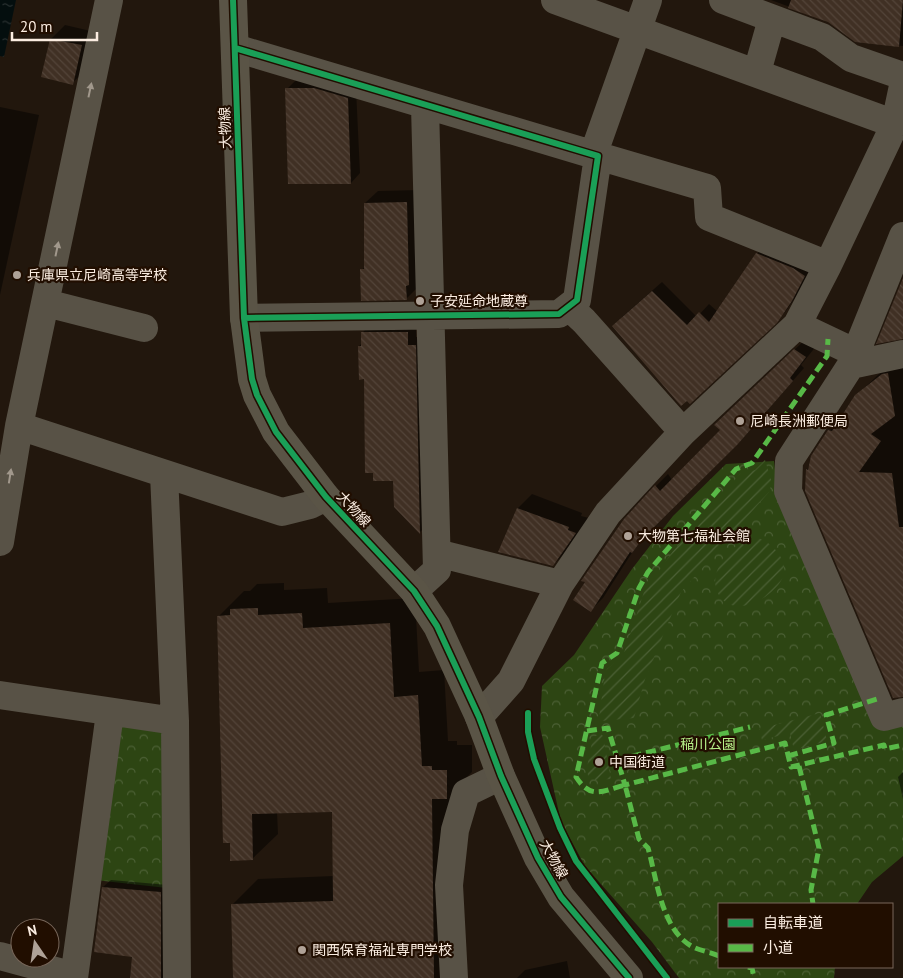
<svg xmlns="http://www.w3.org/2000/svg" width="903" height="978" font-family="'PT Sans','Noto Sans JP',sans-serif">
	<defs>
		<pattern id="park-crowns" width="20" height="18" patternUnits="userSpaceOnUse" patternTransform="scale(1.25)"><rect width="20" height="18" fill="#2d4513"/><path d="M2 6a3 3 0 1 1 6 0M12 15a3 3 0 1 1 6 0" fill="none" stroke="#4c6035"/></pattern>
		<pattern id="garden-furrows" width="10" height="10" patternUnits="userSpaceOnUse" patternTransform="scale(1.25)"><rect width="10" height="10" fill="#2d4513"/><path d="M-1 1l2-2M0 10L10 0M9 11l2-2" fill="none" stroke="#4c6035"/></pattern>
		<pattern id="water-ripples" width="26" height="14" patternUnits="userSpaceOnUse" patternTransform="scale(1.25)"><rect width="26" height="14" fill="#040e0e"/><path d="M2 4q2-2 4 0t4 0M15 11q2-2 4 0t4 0" fill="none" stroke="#2a3131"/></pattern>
		<pattern id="building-back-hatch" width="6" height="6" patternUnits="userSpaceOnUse" patternTransform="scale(1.25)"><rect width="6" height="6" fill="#403024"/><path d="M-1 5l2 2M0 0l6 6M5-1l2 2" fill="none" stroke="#534439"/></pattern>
	</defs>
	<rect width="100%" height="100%" fill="#22170d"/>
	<path fill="url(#park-crowns)" d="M774 461 779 504 872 721 881 730 903 725V856L872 882 857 904H719V967H835L834 978H679L652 942 585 866 561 822 540 727 542 686 574 655 632 569 673 516 726 464Z
		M115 722 165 727 167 888 95 880Z"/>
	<path fill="url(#garden-furrows)" d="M765 460 772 483 769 492 681 592 645 679 634 718 600 721 599 718 605 674 607 669 623 656 644 592 673 551 740 474 755 470Z
		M753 537C770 539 791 560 782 579 774 595 742 616 724 601 700 579 730 543 753 537Z
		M820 713 827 741 794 750 790 733 762 740 759 729Z
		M601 734 603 736 611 779 595 780 588 776 587 767 593 737Z"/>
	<path fill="url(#water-ripples)" d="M0 0H16L4 57 0 56Z"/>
	<path fill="#0007" d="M771 0H903V46L856 41 828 21Z
		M65 25 95 32 87 69 72 83 51 39Z
		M296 80 356 89 360 173 351 183 287 89Z
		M0 107 39 115 0 295Z
		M420 190 419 286 406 299 362 270 365 266V203L378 191Z
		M766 244 813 267 800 291 785 312 690 402 622 317 662 282 697 317 709 304 718 312 757 254Z
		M371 324H416V337H424L428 524 420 532 395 506V480L366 378 359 346 362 343V333Z
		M807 338 817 345 801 365 804 368 749 431 655 525 635 548 603 598 591 610 654 488 668 474 672 480 722 430 727 413Z
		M903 354V694L807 470 829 431 843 417 856 396 880 373Z
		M532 494 582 513 581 516 589 518 567 551 553 565 500 551 518 508Z
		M284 583V590L327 588 328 603 415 598 419 672 444 670 448 741H457V745H472V772L458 786 446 978H235L232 905 258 879 334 876 333 811 277 812 278 834 252 859 219 616 244 591H250L257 584Z
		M903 772V799L898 777Z
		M111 880 168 885 171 978H130L133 956 96 951 103 887Z
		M567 961 570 978H517L525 970Z"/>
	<path fill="url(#building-back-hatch)" d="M791 0H903L899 47 855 42 828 22 788 8Z
		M50 39 82 45 73 85 41 77Z
		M285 88H314L348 98 351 184H288Z
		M407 202 409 285 406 286 407 300 361 301 360 269H364V203Z
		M756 253 793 268 805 276 792 301 777 323 690 404 687 401 681 406 612 326 652 291 687 325 699 312 709 322Z
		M903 278V339L876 344Z
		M361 332H408V345H416L420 534 394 507 393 481H373V473H365L364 379 359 380 358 346H361Z
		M794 349 806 357 790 378 793 381 737 445 643 538 632 553 630 552 591 612 573 600 585 582 581 581 624 519 655 485 660 491 720 430 714 425Z
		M888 373 895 416 871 434 881 441 859 472 892 473 899 527H903V697L893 698 805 491 806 469 808 470 811 456 828 430 832 431 855 395 882 374Z
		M517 508 569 527 568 530 576 533 553 566 498 552Z
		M258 608V615L302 613 303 628 390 623 394 697 418 695 422 766H432V770H447V799H432L434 978H233L231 904 333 901 332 812 252 814 253 860 230 861V843H223L217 616 230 615V609Z
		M102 887 161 892V978H130L132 957 94 952Z"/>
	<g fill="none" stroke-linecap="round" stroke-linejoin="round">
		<path stroke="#585246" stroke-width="28" d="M555 0 895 124
			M648 0 597 144 598 156 707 188 709 217 828 265
			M723 0 822 37 851 58 903 76
			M235 48 598 156 577 300 559 314 244 318
			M757 72 772 19
			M903 236 851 365 789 461 788 491 884 717 903 712
			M46 303 144 328
			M569 307 584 321 683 432
			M797 325 828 265 895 124 903 86
			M851 365 903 354
			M19 426 282 512 310 505 326 497
			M164 474 175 721 177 978
			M0 542 19 426 109 0
			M437 553 560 584
			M414 591 437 570 425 106
			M0 695 175 721
			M479 717 511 681 560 584 608 513 683 432 797 325 856 353
			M0 956 74 976
			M74 978 110 713
			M454 978 449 885 455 830 466 793 501 776"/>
		<path stroke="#5a5446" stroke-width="28" d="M233 0 244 318 252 379 257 395 276 432 326 497 414 591 437 626 479 717 501 776 538 858 561 897 629 978"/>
		<path stroke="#58b947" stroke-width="5" stroke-dasharray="10 5" stroke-linecap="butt" d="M587 731 608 728 625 785 785 743 791 767 884 745 885 749 903 745
			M788 756 834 743 826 715 877 699
			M617 760 750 727
			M799 766 819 848 811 890 813 904
			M719 956C711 952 701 951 693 947 661 930 657 879 648 848L639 839 625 785C602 791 591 800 576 777L602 663 617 653 639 588 648 572 736 469 752 463 827 356 828 339
			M748 967 752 968 754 978"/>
		<defs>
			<path id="cycleway" d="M233 0 244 318 252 379 257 395 276 432 326 497 414 591 437 626 479 717 501 776 538 858 561 897 629 978
				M235 48 598 156 577 300 559 314 244 318
				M528 713V732L534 759 560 828 576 861 667 978"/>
		</defs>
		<use href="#cycleway" stroke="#210e00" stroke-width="9"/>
		<use href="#cycleway" stroke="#1a9f57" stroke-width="6"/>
	</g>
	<defs><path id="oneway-solid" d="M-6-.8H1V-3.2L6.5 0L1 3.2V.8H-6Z" transform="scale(1.25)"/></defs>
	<g fill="#a1988c">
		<use href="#oneway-solid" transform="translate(90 90) rotate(-78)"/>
		<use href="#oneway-solid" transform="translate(57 249) rotate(-78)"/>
		<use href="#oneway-solid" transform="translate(10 476) rotate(-81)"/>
	</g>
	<g fill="#afa297" stroke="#210e00" stroke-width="2">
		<circle cx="17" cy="275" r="5"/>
		<circle cx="420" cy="301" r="5"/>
		<circle cx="740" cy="421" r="5"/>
		<circle cx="628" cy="536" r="5"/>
		<circle cx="599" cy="762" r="5"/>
		<circle cx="302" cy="950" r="5"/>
	</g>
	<g text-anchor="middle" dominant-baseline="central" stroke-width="4.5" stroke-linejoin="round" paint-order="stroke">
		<g font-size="14" fill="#fbede1" stroke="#210e00">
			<text transform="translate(225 128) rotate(-92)">大物線</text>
			<text transform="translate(354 509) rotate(47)">大物線</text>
			<text transform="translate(554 859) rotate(61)">大物線</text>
		</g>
		<g font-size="14" fill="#fbede1" stroke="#210e00" text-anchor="start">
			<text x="27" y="275">兵庫県立尼崎高等学校</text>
			<text x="430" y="301">子安延命地蔵尊</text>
			<text x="750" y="421">尼崎長洲郵便局</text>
			<text x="638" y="536">大物第七福祉会館</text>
			<text x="609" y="762">中国街道</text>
			<text x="312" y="950">関西保育福祉専門学校</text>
		</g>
		<g font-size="14" fill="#b6f088" stroke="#210e00">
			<text x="708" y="744">稲川公園</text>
		</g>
	</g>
	<rect x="718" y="903" width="175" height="65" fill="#210e00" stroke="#78675a"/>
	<rect x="728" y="919" width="25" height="8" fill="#1a9f57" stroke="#78675a"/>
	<text x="763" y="928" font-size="15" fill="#fbede1">自転車道</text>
	<rect x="728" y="944" width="25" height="8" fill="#58b947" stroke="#78675a"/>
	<text x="763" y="953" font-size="15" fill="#fbede1">小道</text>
	<g transform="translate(35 943) rotate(347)"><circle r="24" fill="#210e00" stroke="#78675a"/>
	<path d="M0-4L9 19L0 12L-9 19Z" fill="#afa297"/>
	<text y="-8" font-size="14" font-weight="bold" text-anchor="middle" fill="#fbede1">N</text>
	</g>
	<path d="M12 32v8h85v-8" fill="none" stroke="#fbede1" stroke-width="2.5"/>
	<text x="20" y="32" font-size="15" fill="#fbede1" stroke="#210e00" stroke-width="4" paint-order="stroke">20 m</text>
</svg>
